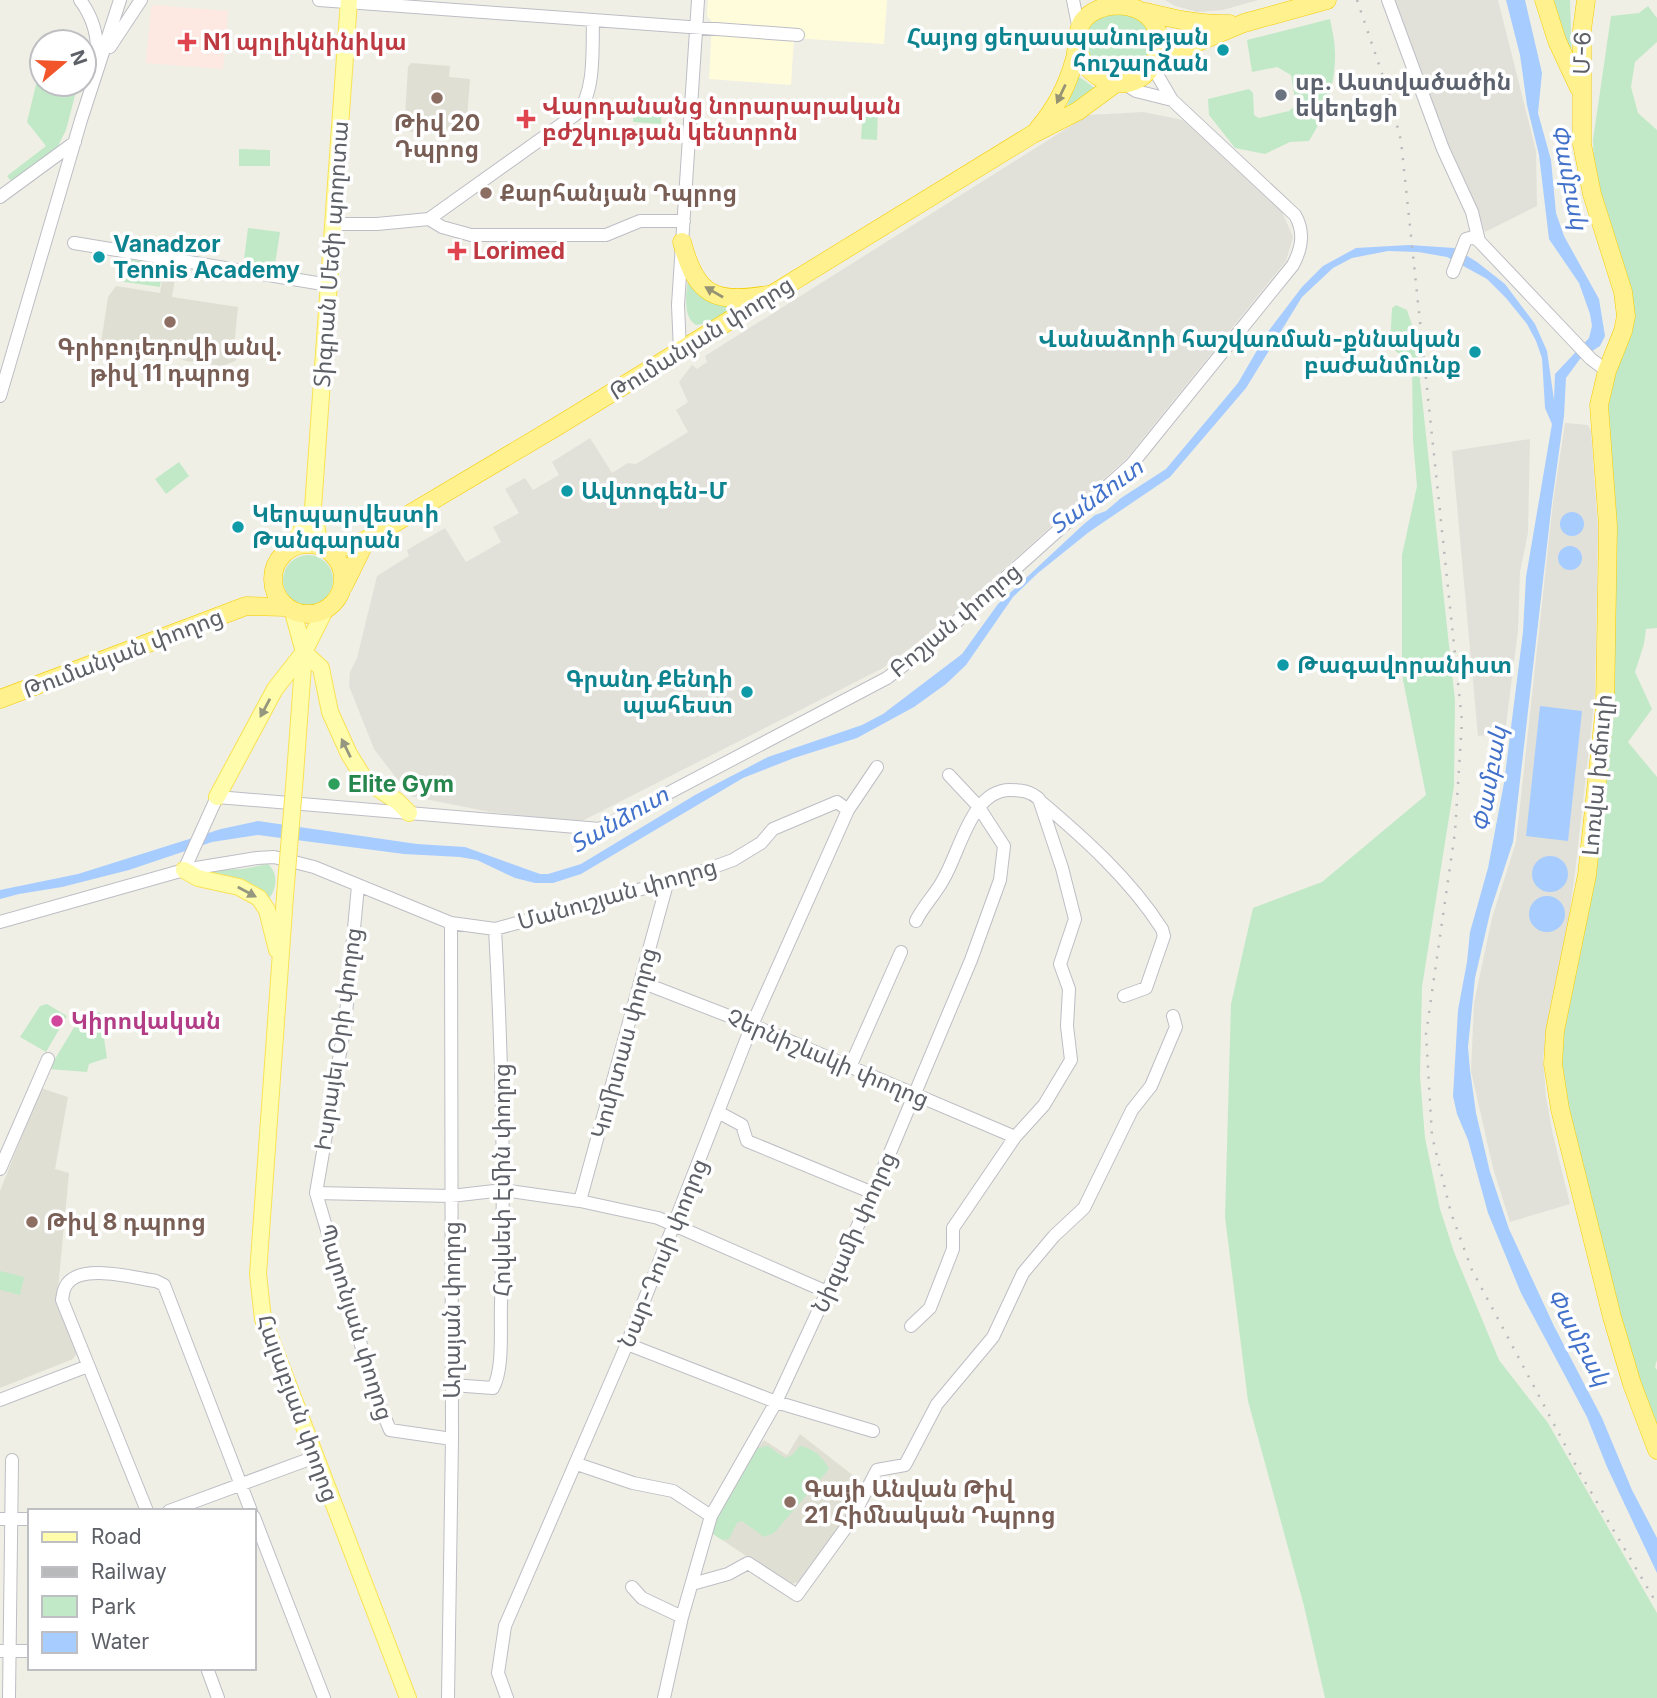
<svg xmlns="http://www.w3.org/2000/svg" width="1657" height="1698" font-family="Inter,'Noto Sans Armenian',sans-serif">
	<rect width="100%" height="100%" fill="#f0efe5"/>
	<path fill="#fffcdc" d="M708 0H887L884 44 794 38 791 85 709 79 712 22 707 16Z"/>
	<path fill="#e1e1da" d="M1165 0H1258L1223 10 1198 12 1175 6Z
		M1382 0H1498L1536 151 1537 206 1485 232 1461 180 1441 153Z
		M1143 112 1183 120 1282 212 1293 237 1286 261 1127 458 944 623 883 668 580 822 490 812 410 796 374 749 349 686 350 672 357 658 377 576 409 556 407 550 445 528 466 562 501 542 493 527 519 513 505 489 525 478 533 490 559 475 552 462 590 438 612 473 628 463 636 464 688 432 676 410 688 402 679 382 692 365 697 369 707 362 705 356 1088 115Z
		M1565 423 1588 425 1591 431 1598 529 1595 694 1575 873 1567 930 1550 1009 1543 1058 1546 1097 1553 1135 1570 1204 1510 1222 1493 1168 1471 1071 1474 1003 1492 918 1516 842 1553 502Z
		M1530 439 1528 533 1520 572 1518 631 1505 733 1478 736 1452 451Z"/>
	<path fill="#e0dfd4" d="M411 63 450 66 449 77 470 79 467 117 438 134 404 131 408 67Z
		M165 264 177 266 172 297 238 307 235 337 237 359 235 361 223 366 186 361 171 355 101 343 108 297 116 286 160 293Z
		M41 1088 68 1097 55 1169 69 1173 57 1299 78 1352 73 1359 0 1388V1191Z
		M800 1434 864 1484 845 1521 804 1580 789 1585 712 1533 713 1524 757 1448 764 1440 787 1455Z"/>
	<path fill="#fde8e2" d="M154 5 228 11 223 69 146 63 151 8Z"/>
	<path fill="#c1e9c7" d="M1549 0H1570L1572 63Z
		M1648 6 1657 18V42L1635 62 1631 87 1638 113 1657 130V628L1646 629 1644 644 1635 672 1652 709 1628 742 1657 777V1360L1655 1367 1657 1370V1438L1636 1385 1582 1179 1559 1065 1562 1034 1596 865 1606 420 1615 369 1632 319 1594 174 1593 140 1611 16 1639 13Z
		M1125 9 1151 30 1153 52 1141 71 1109 78 1084 53C1086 15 1091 20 1125 9Z
		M1330 19C1332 30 1335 41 1335 52 1336 82 1325 117 1309 141L1290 142 1265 154 1235 148 1209 115 1208 99 1249 89 1253 93 1254 115 1259 118 1289 111 1296 105 1291 75 1277 67 1252 72 1247 40Z
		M40 68 42 84H78L66 130 58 146 12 182 7 176 46 146 27 122Z
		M1078 76 1099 91 1057 117 1067 106Z
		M634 105 662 107 661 124 633 122Z
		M863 110 878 111 877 140 861 139Z
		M239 149 270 150V166H239Z
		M248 228 280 232 274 271 243 267Z
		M122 258 163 265 160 287 118 281Z
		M689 270 693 278 744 301 709 323 696 325C680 315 688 286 689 270Z
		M1396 305 1407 310 1415 334 1455 700 1454 786 1422 987 1420 1076 1425 1138 1440 1209 1454 1252 1499 1360 1548 1423 1657 1613V1698H1325L1304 1606 1248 1401 1225 1217 1231 1004 1253 908 1322 882 1426 795 1402 675V555L1417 486 1413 441 1412 365 1390 346 1392 308Z
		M179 462 189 476 166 494 155 479Z
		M283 580a25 25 0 1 1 50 0a25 25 0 1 1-50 0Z
		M268 864C279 874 277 890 267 901L208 875 213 870 243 869Z
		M47 1004 67 1016 46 1052 20 1037 40 1006Z
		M100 1012 107 1058 89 1064 87 1072 49 1069 79 1019Z
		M0 1271 24 1277 20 1295 0 1290Z
		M768 1446 785 1458 792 1455 800 1446C813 1448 823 1457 829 1469L774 1533 764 1537 742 1521 737 1523 729 1539 722 1540 713 1534 714 1525 757 1448Z"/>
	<path fill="#a7ccff" d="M1506 0H1525L1542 73 1538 113 1551 160 1556 213 1564 236 1599 299 1605 336 1600 346 1580 359 1566 378 1564 416 1552 502 1513 842 1491 909 1475 978 1468 1047 1470 1070 1476 1113 1490 1172 1509 1229 1554 1326 1602 1418 1632 1490 1657 1538V1573L1607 1467 1587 1417 1521 1293 1488 1213 1468 1140 1457 1114 1453 1096 1458 1010 1467 962 1470 932 1488 868 1504 783 1523 632 1526 577 1552 424 1545 408 1542 358 1536 341 1527 324 1506 298 1487 279 1447 257 1418 252 1388 251 1352 258 1333 268 1302 297 1246 388 1170 477 1089 532 1038 573 1013 597 966 665 946 684 914 707 857 738 794 758 743 778 581 874 553 883H535L515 878 477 860 460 857 404 854 258 835 212 842 129 870 62 887 19 894 0 899V890L78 874 221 829 258 821 417 844 465 847 540 874H548L581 864 695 795 768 757 862 725 883 714 962 654 998 604 1084 524 1095 515 1106 511 1121 498 1166 469 1238 383 1267 333 1302 287 1323 266 1356 248 1409 245 1454 248 1477 262 1505 284 1535 324 1547 351 1554 400 1555 374 1589 338 1592 326 1590 314 1579 283 1549 239 1539 155 1527 105 1520 55Z
		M1560 524a12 12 0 1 1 24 0a12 12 0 1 1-24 0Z
		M1558 558a12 12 0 1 1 24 0a12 12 0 1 1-24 0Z
		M1540 706 1582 711 1568 841 1526 836Z
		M1532 874a18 18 0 1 1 36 0a18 18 0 1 1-36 0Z
		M1529 914a18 18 0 1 1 36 0a18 18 0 1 1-36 0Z"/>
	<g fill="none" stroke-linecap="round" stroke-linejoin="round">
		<defs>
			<path id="minor" d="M80 0C92 16 98 34 97 55
				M319 0 798 35
				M1073 0 1079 30
				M1388 0 1443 149 1472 212 1479 241
				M110 47 141 0
				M1123 83 1136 91 1172 100
				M0 197 75 142
				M429 219 576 114C596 94 592 48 593 20
				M334 224H377L429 219 442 227 471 235H606L640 221H684
				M74 243 329 285
				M1453 272 1466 239 1473 237 1479 241 1591 359 1607 371
				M680 351 678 305 698 0
				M0 396 81 120 120 0
				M1039 800C1084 838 1130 879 1162 929L1164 936 1146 988 1124 996
				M184 870 217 797 600 829 887 678 935 641 1132 464 1293 265C1302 248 1305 232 1295 215L1172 100 1152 66
				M358 886 345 1024 316 1193 377 1399 390 1430 452 1439
				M0 922 184 870 257 858 274 857 314 867 451 923 495 929 645 888 667 884 733 860 761 843 773 829 837 802 848 810
				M641 982 752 1025 1015 1137
				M850 1067 901 952
				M718 1112 742 1125 747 1141 873 1193
				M0 1169 48 1059
				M316 1193 451 1196 503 1190 580 1201 658 1218 827 1292
				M580 1201 667 884
				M911 1326 930 1308 953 1249V1228L1015 1137 1044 1105 1071 1060 1067 1026 1069 989 1060 964 1075 919 1062 868 1039 799C1030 791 1022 790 1010 790 971 790 960 852 943 880 935 895 923 906 916 921
				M627 1344 776 1402 873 1431
				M452 1385 493 1388C504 1369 500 1327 501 1304 505 1179 502 1054 495 929
				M0 1400 88 1366
				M577 1464 633 1483 673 1491 711 1516
				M147 1511 62 1300C63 1295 63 1289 67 1284 82 1263 134 1278 156 1281L164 1285 251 1511
				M169 1511 315 1457
				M254 1517 324 1698
				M0 1519H30
				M692 1584 728 1574 748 1563 797 1595 850 1522 877 1470 905 1465 937 1404 993 1337 1023 1273 1054 1236 1084 1208 1132 1110 1151 1086 1176 1027 1173 1016
				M632 1587 642 1598 682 1617
				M0 1651H30
				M207 1668 218 1698
				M9 1698 12 1460
				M448 1698 452 1439 451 923
				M507 1698 498 1673 505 1626 627 1344 752 1025 848 810 877 767
				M664 1698 682 1617 711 1516 776 1402 873 1193 971 960 1000 880 1004 846 978 806 949 775"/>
			<path id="major" d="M320 546 313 508 349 0
				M292 548 313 508
				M293 612 304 652 295 775
				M304 652 321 668 330 712 349 754 365 780 397 801 409 813
				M217 797 275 689 304 652 325 610
				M184 870 198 878 239 887 259 898 267 910 277 950
				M285 896 258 1274 263 1319 408 1698"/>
			<path id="highway" d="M1544 0 1557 41 1579 88
				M1586 0 1582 30V144L1592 194 1623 292 1626 316 1623 331 1607 371 1599 405 1608 526 1605 706 1587 875 1555 1031 1553 1064 1560 1109 1612 1317 1632 1384 1657 1450
				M1146 12C1174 19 1200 25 1230 24
				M1155 60 1244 23 1327 0
				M1038 129C1056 108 1068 85 1075 58 1078 46 1076 33 1082 22 1098 0 1138 0 1153 22 1160 33 1160 46 1156 58 1139 99 1089 87 1077 48
				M682 242C696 295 714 304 767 295
				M273 579a35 35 0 1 1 70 0a35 35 0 1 1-70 0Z
				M329 551 366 540 556 427 1033 134 1078 111 1116 83
				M344 585 366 540
				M0 699 246 606 286 607"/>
		</defs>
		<use href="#minor" stroke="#bdbec5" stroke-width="14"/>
		<use href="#major" stroke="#f9e256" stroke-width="18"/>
		<use href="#highway" stroke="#f6cb00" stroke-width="19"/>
		<use href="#minor" stroke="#fff" stroke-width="12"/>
		<use href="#major" stroke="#fffdac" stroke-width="16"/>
		<use href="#highway" stroke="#fff28e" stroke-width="18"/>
		<path stroke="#b8b9ba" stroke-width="2.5" stroke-dasharray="2 9" stroke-linecap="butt" d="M1357 0 1390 97 1401 141 1462 721 1455 832 1426 1034 1432 1136 1451 1213 1472 1270 1581 1475 1657 1604"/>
		<defs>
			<path id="major-bridge" d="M285 896 295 775"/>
		</defs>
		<use href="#major-bridge" stroke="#f9e256" stroke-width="18" stroke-linecap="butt"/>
		<use href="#major-bridge" stroke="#fffdac" stroke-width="16"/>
	</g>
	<defs><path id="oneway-solid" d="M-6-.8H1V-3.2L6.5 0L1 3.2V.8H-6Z" transform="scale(1.75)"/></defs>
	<g fill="#969375">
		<use href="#oneway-solid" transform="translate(1061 94) rotate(115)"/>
		<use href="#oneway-solid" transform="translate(714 292) rotate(-150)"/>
	</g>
	<g fill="#96977f">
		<use href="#oneway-solid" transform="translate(265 708) rotate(118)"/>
		<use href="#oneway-solid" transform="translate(346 748) rotate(-116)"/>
		<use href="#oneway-solid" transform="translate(247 892) rotate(28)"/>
	</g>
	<g fill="#e0444e" stroke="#fff" stroke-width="2.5">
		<path d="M183.5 31.5h7v7h7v7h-7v7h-7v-7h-7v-7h7z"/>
		<path d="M522.5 108.5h7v7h7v7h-7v7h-7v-7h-7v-7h7z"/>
		<path d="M453.5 240.5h7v7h7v7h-7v7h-7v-7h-7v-7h7z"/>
	</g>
	<g fill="#0f9aa8" stroke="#fff" stroke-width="2.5">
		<circle cx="1223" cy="50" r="7"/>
		<circle cx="99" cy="257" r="7"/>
		<circle cx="1475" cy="352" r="7"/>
		<circle cx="567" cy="491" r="7"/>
		<circle cx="238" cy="527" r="7"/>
		<circle cx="1283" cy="665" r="7"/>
		<circle cx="747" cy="692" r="7"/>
	</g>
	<circle fill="#6b7280" stroke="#fff" stroke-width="2.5" cx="1281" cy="95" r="7"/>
	<g fill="#8d6e63" stroke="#fff" stroke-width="2.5">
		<circle cx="437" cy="98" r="7"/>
		<circle cx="486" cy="193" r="7"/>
		<circle cx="170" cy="322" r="7"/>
		<circle cx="32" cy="1222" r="7"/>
		<circle cx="790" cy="1502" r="7"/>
	</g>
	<circle fill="#2e9e5b" stroke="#fff" stroke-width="2.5" cx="334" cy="784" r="7"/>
	<circle fill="#d1479c" stroke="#fff" stroke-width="2.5" cx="57" cy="1021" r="7"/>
	<g text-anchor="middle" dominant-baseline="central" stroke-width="7" stroke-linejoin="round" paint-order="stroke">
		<g font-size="23" font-weight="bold" fill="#0d838f" stroke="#fff" text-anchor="start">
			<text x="1209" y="37" text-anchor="end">Հայոց ցեղասպանության<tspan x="1209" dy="26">հուշարձան</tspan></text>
			<text x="113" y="244">Vanadzor<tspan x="113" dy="26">Tennis Academy</tspan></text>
			<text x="1461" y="339" text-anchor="end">Վանաձորի հաշվառման-քննական<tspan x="1461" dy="26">բաժանմունք</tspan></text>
			<text x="581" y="491">Ավտոգեն-Մ</text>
			<text x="252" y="514">Կերպարվեստի<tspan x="252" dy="26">Թանգարան</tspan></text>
			<text x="1297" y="665">Թագավորանիստ</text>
			<text x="733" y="679" text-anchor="end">Գրանդ Քենդի<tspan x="733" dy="26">պահեստ</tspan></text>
		</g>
		<g font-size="23" font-weight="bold" fill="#be3a42" stroke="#fff" text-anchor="start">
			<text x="203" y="42">N1 պոլիկնինիկա</text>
			<text x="542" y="106">Վարդանանց նորարարական<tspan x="542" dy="26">բժշկության կենտրոն</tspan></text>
			<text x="473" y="251">Lorimed</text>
		</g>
		<g font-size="23" fill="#5d6067" stroke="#fff">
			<text transform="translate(1582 53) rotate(-88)">Մ-6</text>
			<text transform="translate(331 254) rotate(-86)">Տիգրան Մեծի պողոտա</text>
			<text transform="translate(701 338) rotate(-32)">Թումանյան փողոց</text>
			<text transform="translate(955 620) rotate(-40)">Բոշյան փողոց</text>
			<text transform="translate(123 653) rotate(-21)">Թումանյան փողոց</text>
			<text transform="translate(1597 775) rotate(-85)">Լոռվա խճուղի</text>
			<text transform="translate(617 894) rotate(-16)">Մանուշյան փողոց</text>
			<text transform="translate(338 1039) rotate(-82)">Իսրայել Օրի փողոց</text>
			<text transform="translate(624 1043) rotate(-75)">Կոմիտաս փողոց</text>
			<text transform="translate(828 1058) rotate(23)">Չերնիշևսկի փողոց</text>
			<text transform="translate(502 1180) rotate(-90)">Հովսեփ Էմին փողոց</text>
			<text transform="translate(854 1232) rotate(-66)">Նիզամի փողոց</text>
			<text transform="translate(663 1253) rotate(-68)">Նար-Դոսի փողոց</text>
			<text transform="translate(452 1310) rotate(-90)">Աղայան փողոց</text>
			<text transform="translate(356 1322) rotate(73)">Պարոնյան փողոց</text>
			<text transform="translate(298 1408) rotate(70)">Հալաբյան փողոց</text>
		</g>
		<g font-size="23" font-weight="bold" fill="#5b616d" stroke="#fff" text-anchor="start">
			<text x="1295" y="82">սբ. Աստվածածին<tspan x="1295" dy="26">եկեղեցի</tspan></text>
		</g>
		<g font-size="23" font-weight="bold" fill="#785e54" stroke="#fff" text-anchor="start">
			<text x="437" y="123" text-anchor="middle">Թիվ 20<tspan x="437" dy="26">Դպրոց</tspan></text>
			<text x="500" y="193">Քարհանյան Դպրոց</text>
			<text x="170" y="347" text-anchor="middle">Գրիբոյեդովի անվ.<tspan x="170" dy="26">թիվ 11 դպրոց</tspan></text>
			<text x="46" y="1222">Թիվ 8 դպրոց</text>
			<text x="804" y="1489">Գայի Անվան Թիվ<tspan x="804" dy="26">21 Հիմնական Դպրոց</tspan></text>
		</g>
		<g font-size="23" font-weight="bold" fill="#27864d" stroke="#fff" text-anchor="start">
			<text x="348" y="784">Elite Gym</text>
		</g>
		<g font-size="23" font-weight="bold" fill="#b23c85" stroke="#fff" text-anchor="start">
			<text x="71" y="1021">Կիրովական</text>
		</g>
		<g font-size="24" font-style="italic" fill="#4271ca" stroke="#fff">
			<text transform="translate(1570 177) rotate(79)">Փամբակ</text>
			<text transform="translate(1096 496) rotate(-36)">Տանձուտ</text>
			<text transform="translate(1489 779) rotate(-80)">Փամբակ</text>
			<text transform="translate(619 819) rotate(-30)">Տանձուտ</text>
			<text transform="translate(1579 1337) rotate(62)">Փամբակ</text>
		</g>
	</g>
	<rect x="28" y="1509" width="228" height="161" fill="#ffffff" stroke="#bebfc2" stroke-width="2"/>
	<rect x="42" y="1532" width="35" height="10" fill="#fffdac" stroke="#bebfc2" stroke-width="2"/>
	<text x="91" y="1544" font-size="21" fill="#5d6067">Road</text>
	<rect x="42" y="1567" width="35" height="10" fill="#b8b9ba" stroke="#bebfc2" stroke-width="2"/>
	<text x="91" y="1579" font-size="21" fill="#5d6067">Railway</text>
	<rect x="42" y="1596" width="35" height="21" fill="#c1e9c7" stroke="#bebfc2" stroke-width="2"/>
	<text x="91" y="1614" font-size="21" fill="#5d6067">Park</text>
	<rect x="42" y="1632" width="35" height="21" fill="#a7ccff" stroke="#bebfc2" stroke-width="2"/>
	<text x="91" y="1649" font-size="21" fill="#5d6067">Water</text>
	<g transform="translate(63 63) rotate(71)"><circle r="33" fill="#ffffff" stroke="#bebfc2" stroke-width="2"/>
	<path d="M0-5L12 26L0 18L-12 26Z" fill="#f25529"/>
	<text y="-10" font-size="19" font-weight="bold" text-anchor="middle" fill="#5d6067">N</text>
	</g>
</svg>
